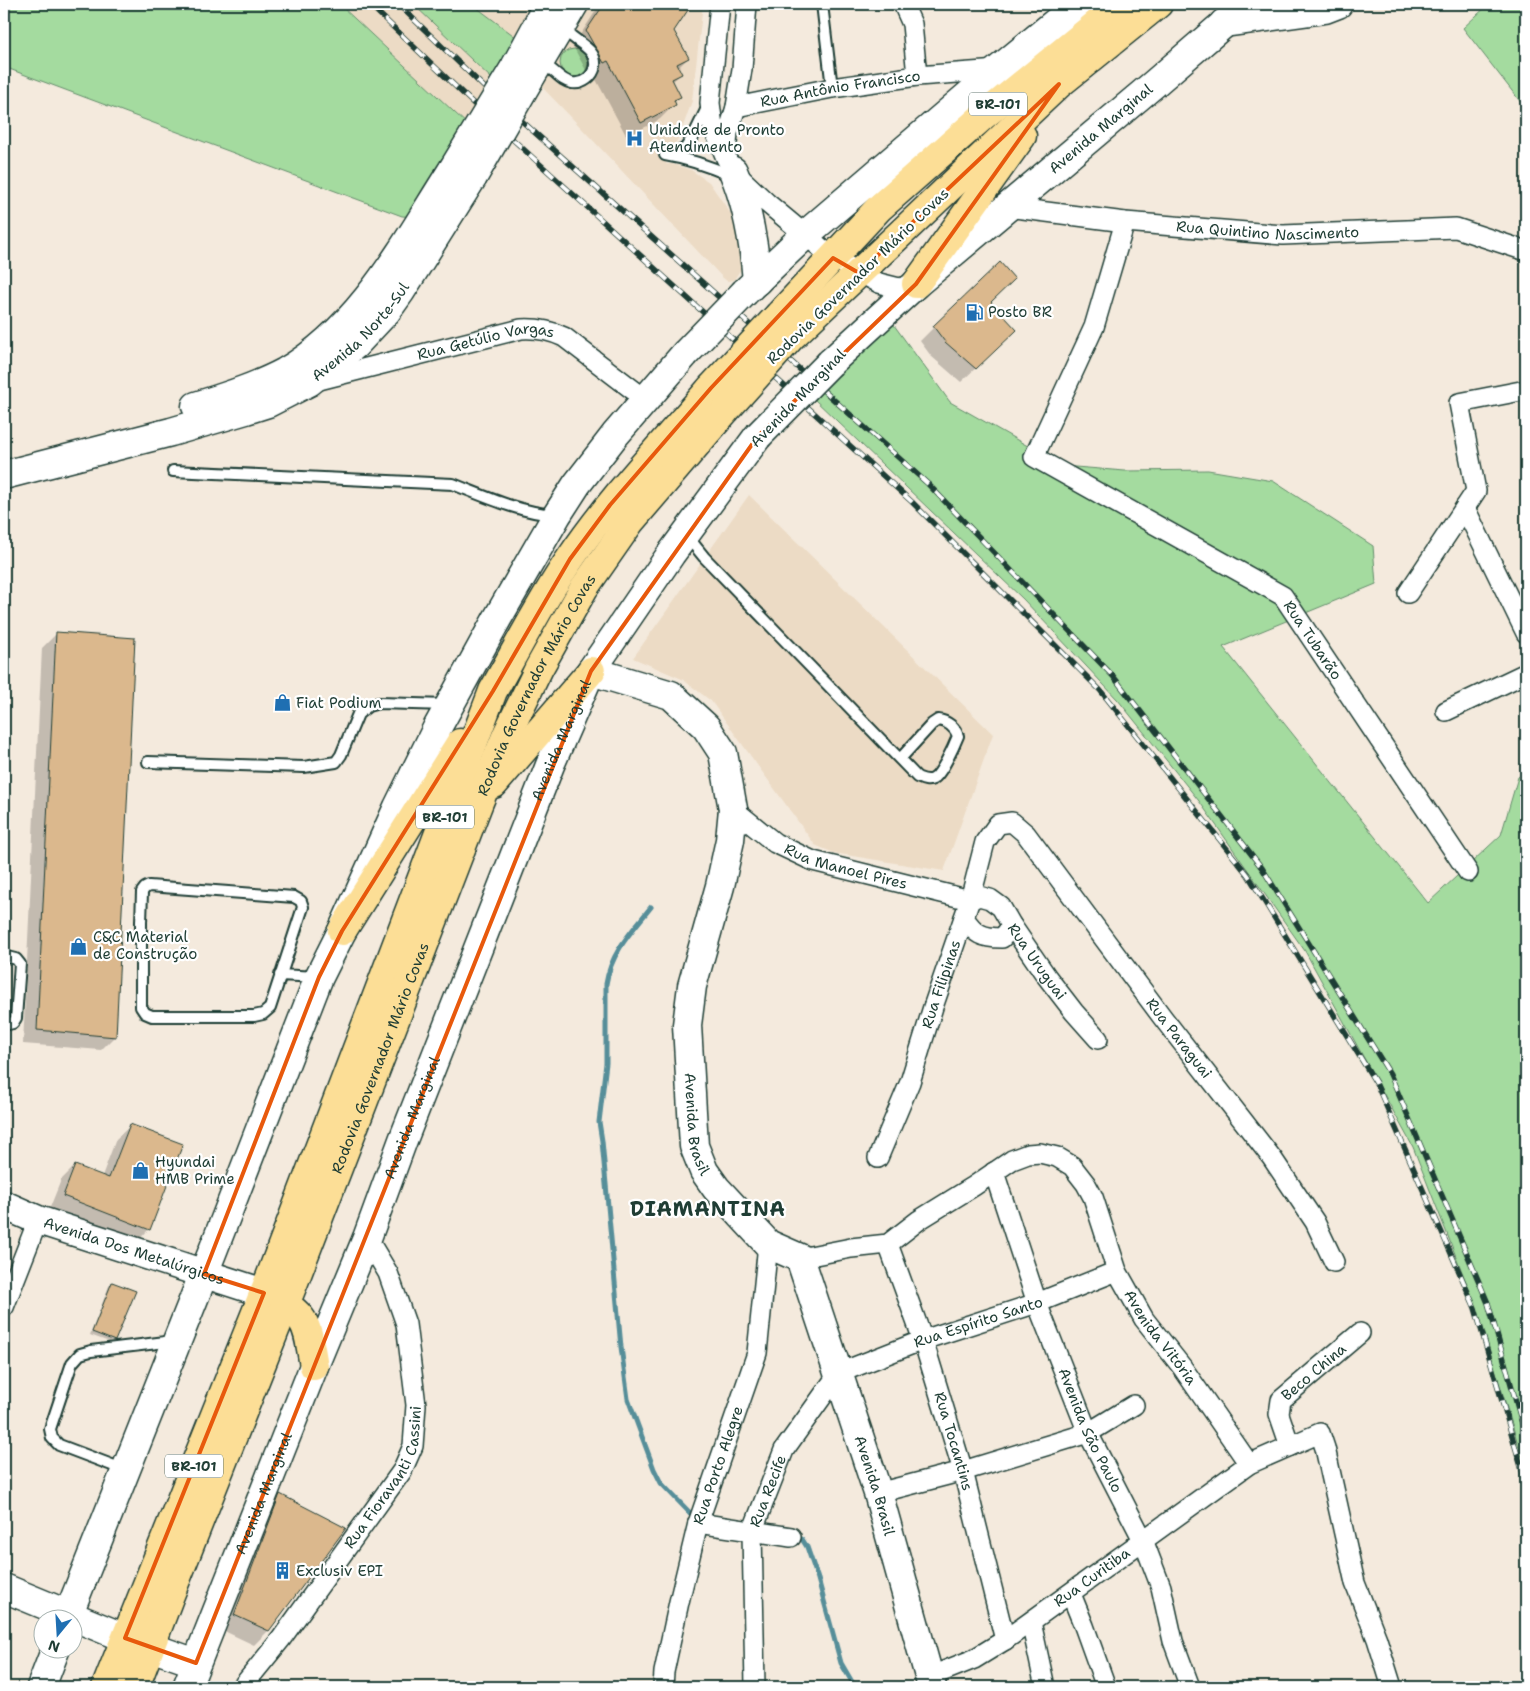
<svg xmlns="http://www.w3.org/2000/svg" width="1530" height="1691" font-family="'Shantell Sans',sans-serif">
	<rect width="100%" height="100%" fill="#f4eadd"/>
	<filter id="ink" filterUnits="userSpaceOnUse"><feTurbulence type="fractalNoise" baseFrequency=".02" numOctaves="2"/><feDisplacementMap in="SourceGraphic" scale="10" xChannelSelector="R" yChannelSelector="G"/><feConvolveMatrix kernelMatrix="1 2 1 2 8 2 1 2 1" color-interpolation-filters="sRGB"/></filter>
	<g filter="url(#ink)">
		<path fill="#ecdbc5" d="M339 4H413L493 80 470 127Z
			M472 4H533L517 38Z
			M587 4H703L692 101 680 135 675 144 669 149 665 150V155L666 164H672L691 170 709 182 733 217 739 238 742 267 734 280 727 281 723 278 571 117 538 83Z
			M749 495 993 734 944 871 834 853 815 845 711 701 682 679 633 658Z"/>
		<path fill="#a4db9f" stroke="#628c6a" d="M4 4H339L470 127 417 217 402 216 4 67Z
			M413 4H472L517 38 493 80Z
			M1489 4H1526V109L1463 28Z
			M560 63a14 14 0 1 1 28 0a14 14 0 1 1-28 0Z
			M891 321 950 402 1063 466 1125 471 1208 470 1273 481 1373 546 1376 584 1223 647 1428 903 1501 835 1518 777 1526 772V1470L1477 1310 1413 1147 1305 951 1199 801 1118 700 1023 599 813 398Z"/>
		<path fill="#0003" d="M602 4H690L673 31 688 58 678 68 681 74 672 82 679 97 673 103 674 105 660 119 627 137 593 74 589 76 573 46 597 9Z
			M934 327 1001 344 961 382 931 356 920 341Z
			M57 633 115 1036 101 1050 23 1044 42 648Z
			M131 1125 149 1229 135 1244 49 1210 61 1180 75 1166 102 1176 116 1139Z
			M112 1283 115 1340 112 1343 90 1335 109 1286Z
			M280 1495 268 1631 254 1645 220 1629 266 1510Z"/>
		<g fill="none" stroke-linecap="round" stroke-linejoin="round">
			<path stroke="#578e99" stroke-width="5" d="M651 907C632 931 611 952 606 984V1063L599 1122 602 1141 621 1347 628 1399 654 1469 661 1483 692 1515
				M795 1536 802 1539 807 1547 818 1579 841 1663 855 1687"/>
		</g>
		<path fill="#dbb88d" stroke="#1f3d34" d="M604 4H692L674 31 689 58 677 64 682 74 672 79 681 97 674 100 676 105 641 123 608 61 604 63 586 31Z
			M1000 262 1015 279 991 302 1017 330 976 369 945 342 933 326Z
			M56 632 135 638 116 1037 37 1030Z
			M130 1124 183 1144 150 1230 63 1196 75 1165 109 1178Z
			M112 1282 136 1291 115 1341 92 1332Z
			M280 1494 346 1528 269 1631 234 1615Z"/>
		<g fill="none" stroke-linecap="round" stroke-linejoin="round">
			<defs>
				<path id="lane" d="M822 4 832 88
					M539 63C553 66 559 81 572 83 577 84 583 82 587 79 591 76 594 71 595 66 597 46 570 41 562 26
					M669 154 685 149 693 137 708 106
					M665 155C690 159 709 166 732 176
					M173 471 453 484C486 497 519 512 554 515
					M687 536 704 557 917 777C922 779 927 782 933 779 941 775 954 746 958 736 955 727 947 721 938 720L932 724 900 759
					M148 762 304 767 336 762 341 755 358 714 368 706 379 703 447 705
					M149 886 294 897 301 901 303 907 270 1008 263 1014 254 1016H152L145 1013 141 1007V922L142 892 145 888Z
					M4 956 16 959 20 964 16 1018 13 1023 4 1025
					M280 975 317 977
					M125 1470 59 1445 52 1438 50 1429 72 1363 80 1354 91 1351 174 1341"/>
				<g id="street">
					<path d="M720 4 710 103 713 127 726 158 733 171 767 203 833 258 879 283 899 288 916 284"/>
					<path d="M903 4 912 24 917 76"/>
					<path id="s1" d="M736 107 832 88 917 76 998 70"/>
					<path d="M726 155 728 133 736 107 742 69 747 4"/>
					<path id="s2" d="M1007 207 1125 222 1283 235 1456 228 1526 251"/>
					<path id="s3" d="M1125 222 1094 327 1034 457 1283 596 1468 872"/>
					<path id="s4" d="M315 381 521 329C537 328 549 330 564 337L645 399"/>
					<path d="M1465 508 1526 633"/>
					<path d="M1408 593 1476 491 1459 403 1526 390"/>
					<path d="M1446 711 1526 673"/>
					<path id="s5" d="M733 809 775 843 813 861 970 900 979 896 990 899 1001 907 1012 926 1047 977 1074 1012 1098 1039"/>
					<path d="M964 918C975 934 982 938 1002 938L1012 926"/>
					<path id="s6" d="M878 1158 910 1082 933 1007 970 900 985 842 998 824 1012 822 1026 834 1163 1018 1272 1158 1315 1222 1334 1262"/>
					<path id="s7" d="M994 1172 1037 1303 1088 1433 1143 1540 1161 1587 1173 1641 1190 1687"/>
					<path id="s8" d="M888 1244 923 1340 963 1471 1005 1640"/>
					<path id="s9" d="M800 1258 851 1248 888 1244 919 1220 974 1186 1012 1160 1028 1154 1040 1153 1057 1157 1072 1166 1086 1184 1093 1197 1117 1271 1144 1319 1182 1367 1249 1464"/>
					<path d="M4 1307 38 1220"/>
					<path id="s10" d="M1290 1446 1279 1414 1281 1400 1360 1333"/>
					<path d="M878 1493 963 1471 1088 1433 1134 1405"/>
					<path d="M698 1523 791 1537"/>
					<path d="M1071 1594 1084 1626 1106 1687"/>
					<path d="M1031 1622 1045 1687"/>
					<path id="s11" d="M929 1677 974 1659 1005 1640 1249 1464 1320 1433 1325 1448 1355 1583 1377 1639 1392 1687"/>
					<path id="s12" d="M242 1687 281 1639 402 1471 413 1446 416 1405 406 1324 388 1273 367 1238"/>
					<path id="s13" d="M663 1687 664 1672 679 1602 698 1523 757 1353 768 1244"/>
					<path id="s14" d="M755 1687 752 1532 784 1450 839 1373 923 1340 1037 1303 1117 1271"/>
				</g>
				<g id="secondary">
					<path d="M1224 23 1325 9 1338 4"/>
					<path d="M515 67 536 28 547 4"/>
					<path d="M530 78 574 4"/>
					<path d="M733 171C748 206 754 243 757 281"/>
					<path d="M745 292 805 235 998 70 1078 4"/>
					<path id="s15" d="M830 363 916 284 1154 84 1247 4"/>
					<path d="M196 406C226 397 257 387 285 372 363 327 406 242 453 169"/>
					<path id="s16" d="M4 475 171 432 246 410 268 403 309 382 356 344 386 312 401 291 473 177"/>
					<path id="s17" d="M591 671 671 695 706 727 723 753 733 809 730 840 720 886 692 986 687 1025 694 1146 704 1171 716 1188 768 1244 800 1258 878 1493 932 1687"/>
					<path id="s18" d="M4 1205 38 1220 264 1293"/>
					<path d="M4 1588 125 1638 196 1663"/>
					<path d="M67 1618 212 1253 319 977 342 931 398 807 437 728 497 619 557 515 577 484 615 435 685 354"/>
					<path d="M41 1687 56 1648"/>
					<path id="s19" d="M187 1687 314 1366 367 1238 403 1140 550 765 591 671 671 554 758 436"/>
				</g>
				<g id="primary">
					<path d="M916 284 1022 136"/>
					<path d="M779 315 879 208 982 117 1121 4"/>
					<path d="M792 336 1059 84 1158 4"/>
					<path d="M494 784 591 671"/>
					<path d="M342 931 460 743"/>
					<path d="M269 1296C309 1314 307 1327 314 1366"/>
					<path d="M106 1687 269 1280 493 691C518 647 541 601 570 559 611 498 663 444 711 388"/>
					<path id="s20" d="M135 1687 170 1595 294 1282 479 802 507 734 539 668 584 588 630 522 725 411"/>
				</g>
			</defs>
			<use href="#lane" stroke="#1f3d34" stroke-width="14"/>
			<use href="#street" stroke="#1f3d34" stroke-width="22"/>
			<use href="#secondary" stroke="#1f3d34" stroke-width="31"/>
			<use href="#primary" stroke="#1f3d34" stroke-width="31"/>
			<use href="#lane" stroke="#fff" stroke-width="10"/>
			<use href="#street" stroke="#fff" stroke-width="19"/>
			<use href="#secondary" stroke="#fff" stroke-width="28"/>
			<use href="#primary" stroke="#fcde96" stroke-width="28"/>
			<defs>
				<path id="rail" d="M369 4 476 106 912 502 1100 690 1248 875 1376 1083 1475 1308 1526 1484
					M398 4 486 89 928 484 1113 676 1262 868 1390 1074 1488 1303 1526 1437"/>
			</defs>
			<use href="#rail" stroke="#1f3d34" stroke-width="5.5"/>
			<use href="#rail" stroke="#fff" stroke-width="4" stroke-dasharray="11" stroke-linecap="butt"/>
			<defs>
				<path id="secondary-bridge" d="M453 169 515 67
					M473 177 530 78
					M685 354 745 292
					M758 436 830 363"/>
				<path id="primary-bridge" d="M711 388 779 315
					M725 411 792 336"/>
			</defs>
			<use href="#secondary-bridge" stroke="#1f3d34" stroke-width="31" stroke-linecap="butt"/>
			<use href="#primary-bridge" stroke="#1f3d34" stroke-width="31" stroke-linecap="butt"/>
			<use href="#secondary-bridge" stroke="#fff" stroke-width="28"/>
			<use href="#primary-bridge" stroke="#fcde96" stroke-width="28"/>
		</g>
	</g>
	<path fill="none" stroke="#e8590c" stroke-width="4" stroke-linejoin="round" d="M1059 84 916 284 758 436 591 671 196 1663 125 1638 264 1293 204 1274 319 977 342 931 493 691 570 559 610 505 711 388 833 258 859 273Z"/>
	<defs>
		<symbol id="hospital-bare" viewBox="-9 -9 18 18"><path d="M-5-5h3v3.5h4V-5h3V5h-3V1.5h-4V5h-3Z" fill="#1f6fb2" stroke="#fff" stroke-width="2.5" paint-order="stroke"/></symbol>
		<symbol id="fuel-bare" viewBox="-9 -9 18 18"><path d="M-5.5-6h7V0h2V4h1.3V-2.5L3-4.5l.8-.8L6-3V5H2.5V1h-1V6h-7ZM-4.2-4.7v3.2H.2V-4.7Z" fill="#1f6fb2" stroke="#fff" stroke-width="2.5" paint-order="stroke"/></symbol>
		<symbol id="shop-bare" viewBox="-9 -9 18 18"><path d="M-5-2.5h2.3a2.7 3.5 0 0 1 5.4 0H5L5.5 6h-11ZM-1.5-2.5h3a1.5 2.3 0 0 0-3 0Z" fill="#1f6fb2" stroke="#fff" stroke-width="2.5" paint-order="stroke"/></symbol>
		<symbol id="building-bare" viewBox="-9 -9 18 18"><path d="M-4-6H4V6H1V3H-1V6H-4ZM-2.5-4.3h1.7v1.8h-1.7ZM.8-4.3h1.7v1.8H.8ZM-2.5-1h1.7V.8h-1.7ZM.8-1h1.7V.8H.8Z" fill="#1f6fb2" stroke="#fff" stroke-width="2.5" paint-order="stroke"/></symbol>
	</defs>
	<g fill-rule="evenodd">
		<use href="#hospital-bare" x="622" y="126" width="25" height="25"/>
		<use href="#fuel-bare" x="962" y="300" width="25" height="25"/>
		<use href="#shop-bare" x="270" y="690" width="25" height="25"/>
		<use href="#shop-bare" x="66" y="934" width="25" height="25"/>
		<use href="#shop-bare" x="128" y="1158" width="25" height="25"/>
		<use href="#building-bare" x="270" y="1558" width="25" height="25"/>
	</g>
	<g text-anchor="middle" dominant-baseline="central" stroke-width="4.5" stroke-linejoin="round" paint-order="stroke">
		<g fill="#fff" stroke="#627771" stroke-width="1">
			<rect x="969" y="92.5" width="58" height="23" rx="4"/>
			<rect x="416" y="805.5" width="58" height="23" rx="4"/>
			<rect x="165" y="1454.5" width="58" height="23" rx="4"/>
		</g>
		<g font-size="14" font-weight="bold" fill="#1f3d34">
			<text x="998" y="104">BR-101</text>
			<text x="445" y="817">BR-101</text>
			<text x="194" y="1466">BR-101</text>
		</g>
		<g font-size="15" fill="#1f3d34" stroke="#fff">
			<text stroke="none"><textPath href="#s1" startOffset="106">Rua Antônio Francisco</textPath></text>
			<text stroke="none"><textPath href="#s15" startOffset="358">Avenida Marginal</textPath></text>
			<text stroke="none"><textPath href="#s2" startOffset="262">Rua Quintino Nascimento</textPath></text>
			<text transform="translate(858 276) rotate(-44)">Rodovia Governador Mário Covas</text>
			<text stroke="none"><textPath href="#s16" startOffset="392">Avenida Norte-Sul</textPath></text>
			<text stroke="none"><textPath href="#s4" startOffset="176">Rua Getúlio Vargas</textPath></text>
			<text transform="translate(798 398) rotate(-46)">Avenida Marginal</text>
			<text stroke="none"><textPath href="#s3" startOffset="591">Rua Tubarão</textPath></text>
			<text stroke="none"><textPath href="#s20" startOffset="1080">Rodovia Governador Mário Covas</textPath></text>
			<text stroke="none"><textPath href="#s19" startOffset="1018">Avenida Marginal</textPath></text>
			<text stroke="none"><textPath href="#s5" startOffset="129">Rua Manoel Pires</textPath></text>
			<text stroke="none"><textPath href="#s5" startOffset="358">Rua Uruguai</textPath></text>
			<text stroke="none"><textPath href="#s6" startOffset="185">Rua Filipinas</textPath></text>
			<text stroke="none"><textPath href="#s6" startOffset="644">Rua Paraguai</textPath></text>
			<text stroke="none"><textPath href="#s20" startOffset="675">Rodovia Governador Mário Covas</textPath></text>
			<text stroke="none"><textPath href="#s19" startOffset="612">Avenida Marginal</textPath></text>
			<text stroke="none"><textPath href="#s17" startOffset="540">Avenida Brasil</textPath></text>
			<text stroke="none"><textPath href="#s18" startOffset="138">Avenida Dos Metalúrgicos</textPath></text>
			<text stroke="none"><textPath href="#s14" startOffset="486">Rua Espírito Santo</textPath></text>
			<text stroke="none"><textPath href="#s9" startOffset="498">Avenida Vitória</textPath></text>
			<text stroke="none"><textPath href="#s10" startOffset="91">Beco China</textPath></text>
			<text stroke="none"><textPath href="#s7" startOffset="276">Avenida São Paulo</textPath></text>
			<text stroke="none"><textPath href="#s8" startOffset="208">Rua Tocantins</textPath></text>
			<text stroke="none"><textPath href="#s13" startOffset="229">Rua Porto Alegre</textPath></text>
			<text stroke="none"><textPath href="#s12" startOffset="256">Rua Fioravanti Cassini</textPath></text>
			<text stroke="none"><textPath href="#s17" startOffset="960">Avenida Brasil</textPath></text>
			<text stroke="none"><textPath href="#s14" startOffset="199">Rua Recife</textPath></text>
			<text stroke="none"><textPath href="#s19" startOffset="208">Avenida Marginal</textPath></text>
			<text stroke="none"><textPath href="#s11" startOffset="192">Rua Curitiba</textPath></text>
		</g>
		<g font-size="15" fill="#1f3d34" stroke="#fff" text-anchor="start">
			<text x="649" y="130">Unidade de Pronto<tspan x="649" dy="17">Atendimento</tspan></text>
			<text x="988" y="312">Posto BR</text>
			<text x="296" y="703">Fiat Podium</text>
			<text x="93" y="937">C&amp;C Material<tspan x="93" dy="17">de Construção</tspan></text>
			<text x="155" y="1162">Hyundai<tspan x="155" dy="17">HMB Prime</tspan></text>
			<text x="296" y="1571">Exclusiv EPI</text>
		</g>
		<g font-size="20" font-weight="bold" letter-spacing="1" fill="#1f3d34" stroke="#fff">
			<text x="708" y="1209">DIAMANTINA</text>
		</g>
	</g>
	<rect width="1530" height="1691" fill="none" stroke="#fff" stroke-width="20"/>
	<rect x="10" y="10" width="1510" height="1671" fill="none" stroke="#1f3d34" stroke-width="2" filter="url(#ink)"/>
	<g transform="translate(58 1634) rotate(198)"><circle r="24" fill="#ffffff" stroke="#a5b1ae"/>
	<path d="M0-4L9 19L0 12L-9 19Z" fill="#1f6fb2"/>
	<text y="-8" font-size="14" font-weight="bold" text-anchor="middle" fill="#1f3d34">N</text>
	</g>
</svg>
